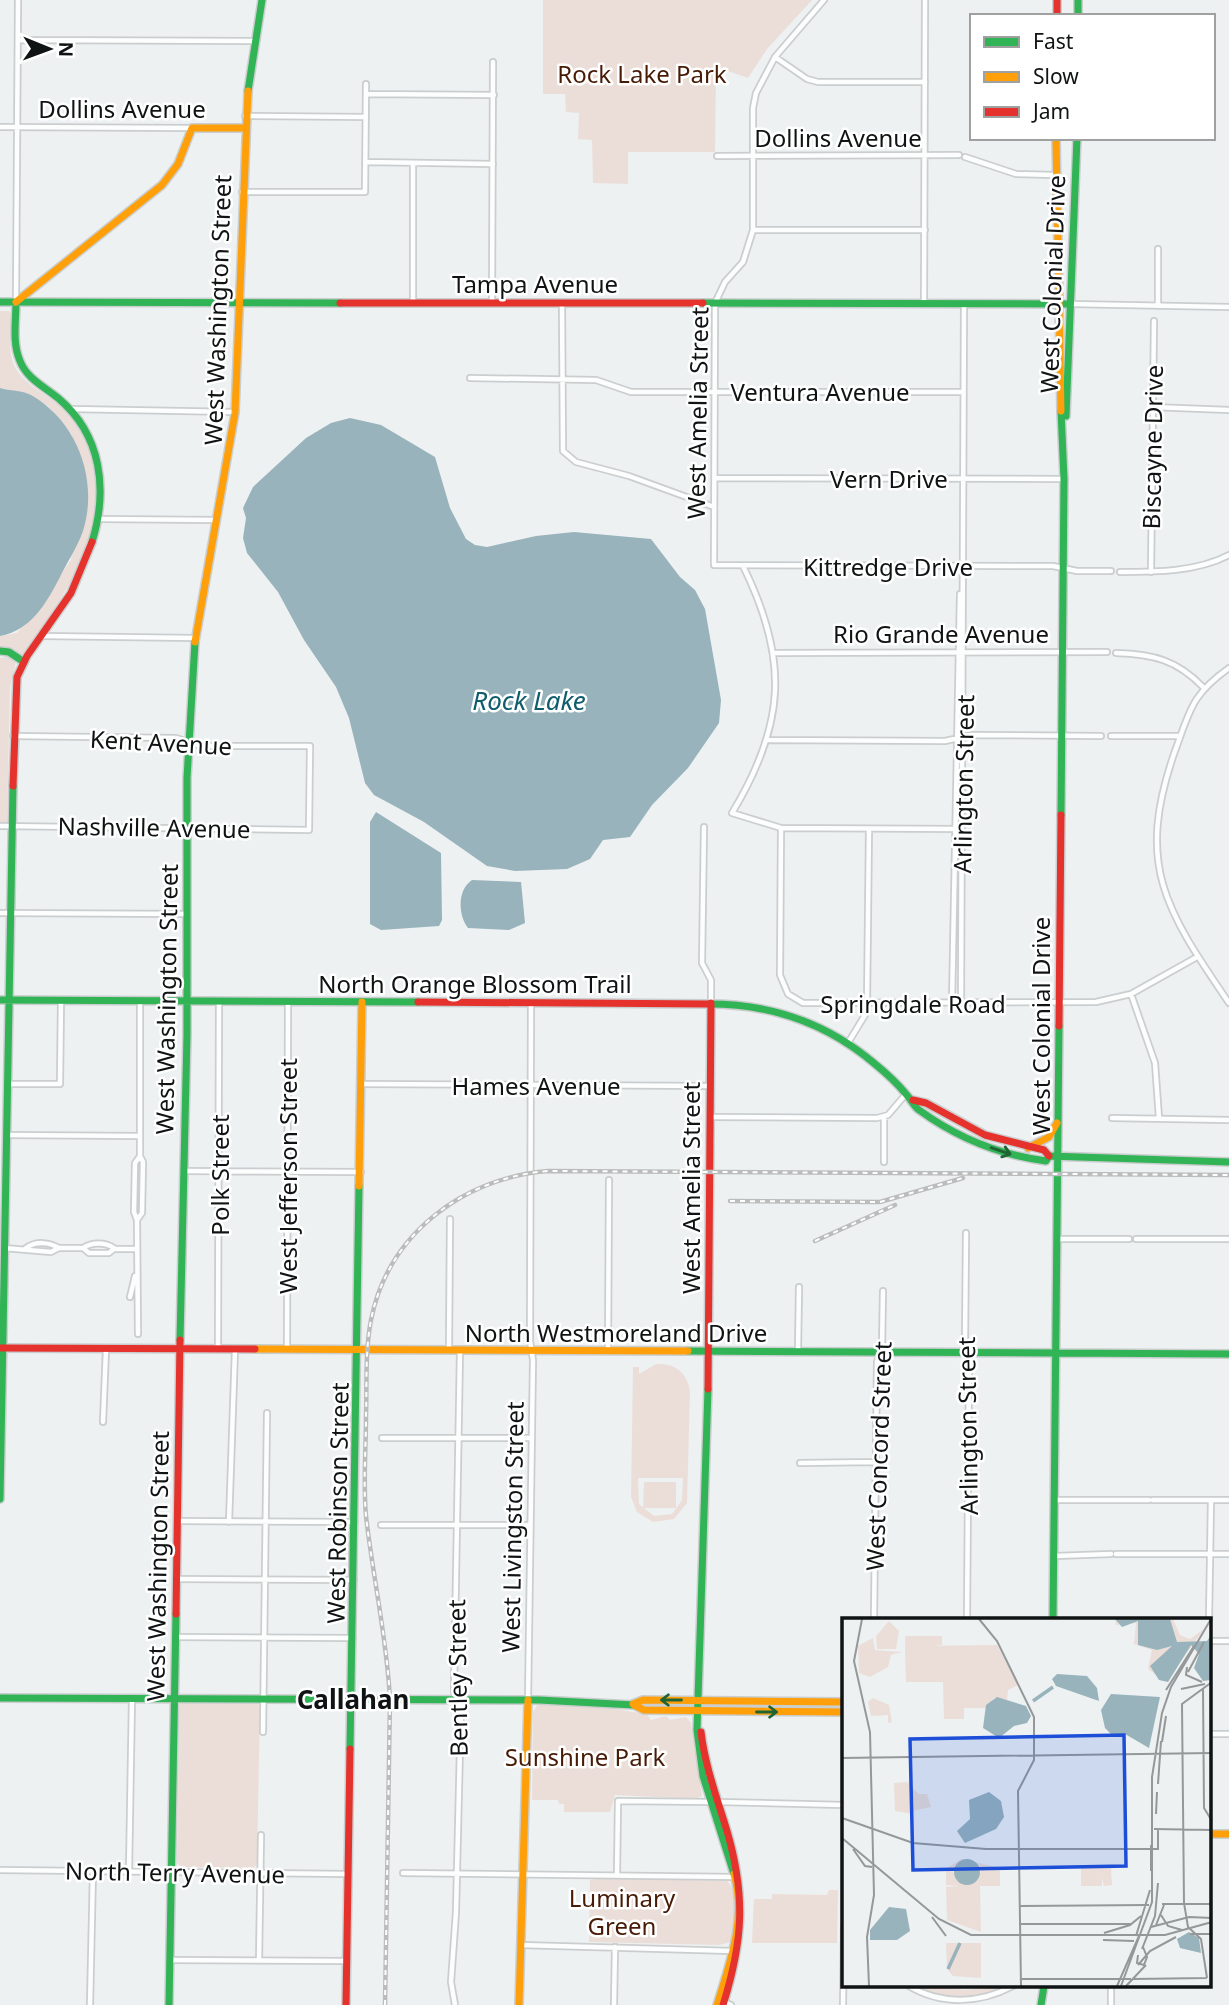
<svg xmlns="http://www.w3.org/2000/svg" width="1229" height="2005" font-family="'Noto Sans',sans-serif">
	<rect width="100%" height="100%" fill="#edf1f2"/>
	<path fill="#ebded8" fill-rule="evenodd" d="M543 0H812L767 49 748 78 716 67 715 152H628V184L593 183 592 140 578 139 579 113 566 112 565 94H543Z
		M0 311H9L11 314C11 330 8 347 13 362 21 387 55 396 71 416 134 494 71 591 21 656L0 648V636L17 633 71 560 72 435 49 407 29 394 0 388Z
		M4 653 16 662 10 687 7 822H0V658L7 657Z
		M656 1364C675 1363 688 1373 690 1392L687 1503 674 1519 653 1522 637 1512 631 1497 633 1367H639V1374ZM683 1478 682 1500 672 1514 654 1516 639 1504 638 1478Z
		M644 1482H676V1508H643Z
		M184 1702H256L260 1706 257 1863 254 1868 181 1867 177 1863 179 1712V1705Z
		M538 1704 588 1705 647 1714 651 1720 666 1716 670 1720 686 1717 691 1723 702 1796 695 1799 615 1795 610 1812H564V1804H559L558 1800H532L533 1712Z
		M603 1878 727 1881C740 1893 734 1927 731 1942L719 1945 589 1942 590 1880Z
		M829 1890H838L837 1943H752L754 1899H772V1894L827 1895Z
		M915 1986H941L964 1990 1006 1986C976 2001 944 2004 915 1986Z"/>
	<path fill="#98b3bb" d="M0 388C10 391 22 390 31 395 77 421 99 480 83 531 77 548 67 562 59 579 45 605 31 630 0 636Z
		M350 418 381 425 435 457 450 508 466 539 475 545 487 547 536 536 574 532 651 539 680 577 695 590 705 609 721 700 719 723 688 768 652 805 630 837 603 840 590 859 567 869 515 871 487 866 424 822 374 795 365 783 349 718 336 687 304 640 278 592 247 553 243 538 246 518 243 508 253 487 306 438 331 423Z
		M376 812 441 853 442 920 439 926 381 930 370 924V822Z
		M472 880 521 882 525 923 509 930 468 928C458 915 457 890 472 880Z"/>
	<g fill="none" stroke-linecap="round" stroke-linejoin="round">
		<defs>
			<path id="street" d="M824 0 775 57 756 93 753 108V230L743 262 725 282 715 303 714 565 1053 566 1077 571H1111
				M18 40 253 41
				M775 57 807 79 818 82H925
				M366 94 494 95
				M245 116 366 117
				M0 127 192 128
				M717 156 959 155
				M965 157 1016 174 1055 175
				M366 162 493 164
				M242 192H365L366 84
				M753 230H925
				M16 301 18 0
				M413 301V163
				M492 302 493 62
				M562 304 563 451 576 462 629 476 714 507
				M924 304 925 0
				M1071 304 1229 307
				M1158 306V249
				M470 378 596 380 631 392H963
				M1152 407 1229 410
				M71 409 235 412
				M715 478 1064 479
				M99 519 217 520
				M743 566C789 659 786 724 732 813L781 828 962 829
				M1120 572C1155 572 1197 572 1229 555
				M1151 572 1154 321
				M42 636 196 638
				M775 653 1107 652
				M1116 653C1153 654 1177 660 1203 687
				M1229 668C1192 694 1190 710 1175 751 1135 865 1165 909 1229 1003
				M1111 736H1180
				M768 740 945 741 972 735 1101 736
				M0 826 309 830 310 746H201L176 738 13 736
				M704 827 702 963 711 980V1003
				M781 828 780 975 788 994 803 1003 1096 1002 1131 994 1197 957
				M0 913 187 914
				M1131 994 1155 1063 1159 1118
				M952 1003 960 594
				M961 1003 964 304
				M848 1043 865 1015 867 1003 869 829
				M7 1084H60L61 1000
				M361 1084 710 1086
				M710 1117 877 1118 888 1115 906 1094
				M1112 1118 1229 1120
				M6 1135 139 1136
				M140 1156V1001
				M140 1156 143 1162 142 1213 137 1220 134 1212 135 1163Z
				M884 1162V1117
				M184 1171 361 1172
				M137 1220 138 1334
				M966 1233 965 1344 969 1361 967 1620
				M1057 1239H1129
				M1136 1239H1229
				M4 1248 51 1252 59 1248H83L89 1253H109L114 1249H136
				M26 1248C36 1241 49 1242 59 1248
				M83 1248C92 1242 105 1242 114 1248
				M130 1297 135 1276
				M218 1349 219 1001
				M287 1349 288 1002
				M449 1350 450 1219
				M608 1351 609 1180
				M798 1351 799 1287
				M103 1422 106 1349
				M382 1438H532
				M800 1463 875 1462
				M1056 1500H1149
				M1153 1500H1229
				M178 1521 355 1522
				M229 1522 235 1350
				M381 1525H530
				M1116 1554H1229
				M1055 1556 1111 1554
				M176 1579 354 1580
				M874 1620 877 1362 882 1347 883 1291
				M1209 1620 1211 1500
				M175 1637 353 1638
				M1210 1641H1229
				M528 1700 533 1360 530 1341 531 1002
				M263 1732 267 1413
				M1210 1734H1229
				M718 1802 844 1805
				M0 1870 349 1874
				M129 1871 132 1698
				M403 1873 736 1877
				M617 1875 618 1801 711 1802
				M520 1945 733 1951
				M170 1960 347 1961
				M259 1961 261 1835
				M909 1986C941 2005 979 2004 1013 1986
				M724 2002 731 2005
				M90 2005 93 1871
				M455 2005 451 1982 456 1912 461 1706 455 1700 454 1690 460 1351
				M614 2005 615 1947
				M843 2005 844 1928
				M1111 2005V1986"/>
			<path id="fast" d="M1078 0V16
				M248 91 262 0
				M0 302 340 303
				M16 302C16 321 12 343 20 361 27 379 45 387 58 398 102 435 108 490 92 542
				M703 303 1070 304
				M1066 416 1077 138
				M0 651 9 652 24 662
				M1061 815 1064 479 1061 411
				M0 1000 418 1002
				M709 1004C771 1004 828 1024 875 1064 886 1073 897 1083 906 1094 911 1099 913 1106 919 1110 956 1137 1000 1155 1046 1161L1049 1156 1229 1162
				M180 1340 187 1035V778L195 642
				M688 1351 1229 1354
				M708 1389 697 1730 703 1776 734 1874
				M0 1499 13 786
				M1053 1620 1059 1026
				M0 1698 539 1700 634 1705
				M350 1749 359 1186
				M169 2005 176 1614
				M1041 2005 1044 1986"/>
			<path id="slow" d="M1056 138 1061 411
				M16 302 162 185 178 164 192 128H243
				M195 642 235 413 248 91
				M1028 1148 1049 1137 1057 1123
				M359 1186 362 1002
				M255 1349 688 1351
				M633 1704 643 1700 844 1702
				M634 1705 644 1710 844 1712
				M1210 1834H1229
				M519 2005 528 1700
				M717 2005C730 1963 747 1918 734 1874"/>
			<path id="jam" d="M1057 0V16
				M340 303H703
				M13 786 17 677 27 656 71 593 92 542
				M418 1002 709 1004
				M1059 1026 1061 815
				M913 1100 926 1103 985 1135 1044 1150 1049 1156
				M0 1348 255 1349
				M708 1389 711 1003
				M176 1614 180 1340
				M701 1732C705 1766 717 1798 727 1831 746 1896 743 1941 723 2005
				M346 2005 350 1749"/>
		</defs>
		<use href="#street" stroke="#cbcecf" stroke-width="8"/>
		<use href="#fast" stroke="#cbcecf" stroke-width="10"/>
		<use href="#slow" stroke="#cbcecf" stroke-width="10"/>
		<use href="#jam" stroke="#cbcecf" stroke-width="10"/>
		<use href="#street" stroke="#fcfdfd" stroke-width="4.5"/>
		<use href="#fast" stroke="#30b455" stroke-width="7"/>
		<use href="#slow" stroke="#ff9f0a" stroke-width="7"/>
		<use href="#jam" stroke="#e5322d" stroke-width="7"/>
		<defs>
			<path id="rail" d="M730 1201 880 1202 963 1178
				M815 1241 895 1205
				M385 2005 390 1700C387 1638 373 1578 366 1516 363 1483 366 1449 366 1415 367 1384 365 1351 371 1320 388 1234 463 1178 548 1171L1229 1175"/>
		</defs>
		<use href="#rail" stroke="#bbbcbc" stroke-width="4.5"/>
		<use href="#rail" stroke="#fff" stroke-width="2" stroke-dasharray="5" stroke-linecap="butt"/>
	</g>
	<defs><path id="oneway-shaft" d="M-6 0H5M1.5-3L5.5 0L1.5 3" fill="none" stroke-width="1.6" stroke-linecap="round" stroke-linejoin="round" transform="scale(1.75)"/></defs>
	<g stroke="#206434">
		<use href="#oneway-shaft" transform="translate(1001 1151) rotate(19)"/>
		<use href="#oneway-shaft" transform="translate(671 1700) rotate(-180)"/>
		<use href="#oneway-shaft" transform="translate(767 1712)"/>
	</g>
	<g text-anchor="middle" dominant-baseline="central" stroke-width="5" stroke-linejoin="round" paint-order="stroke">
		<g font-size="24" fill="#471b06" stroke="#fff">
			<text x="642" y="73">Rock Lake Park</text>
			<text x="585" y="1756">Sunshine Park</text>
			<text x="622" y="1897">Luminary<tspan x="622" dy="28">Green</tspan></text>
		</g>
		<g font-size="24" fill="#101313" stroke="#fff">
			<text x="122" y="108">Dollins Avenue</text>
			<text x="838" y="137">Dollins Avenue</text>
			<text x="535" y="283">Tampa Avenue</text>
			<text transform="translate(1052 284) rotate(-88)">West Colonial Drive</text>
			<text transform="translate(217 310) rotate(-88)">West Washington Street</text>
			<text x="820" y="391">Ventura Avenue</text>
			<text transform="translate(697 413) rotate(-89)">West Amelia Street</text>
			<text transform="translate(1152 447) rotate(-89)">Biscayne Drive</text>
			<text x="889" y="478">Vern Drive</text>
			<text x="888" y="566">Kittredge Drive</text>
			<text x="941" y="633">Rio Grande Avenue</text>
			<text transform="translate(161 742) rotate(3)">Kent Avenue</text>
			<text transform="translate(963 784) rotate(-89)">Arlington Street</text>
			<text transform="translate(154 827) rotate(1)">Nashville Avenue</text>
			<text x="475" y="983">North Orange Blossom Trail</text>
			<text transform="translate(166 999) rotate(-89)">West Washington Street</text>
			<text x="913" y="1003">Springdale Road</text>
			<text transform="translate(1040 1026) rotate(-90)">West Colonial Drive</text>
			<text x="536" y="1085">Hames Avenue</text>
			<text transform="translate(219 1175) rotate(-90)">Polk Street</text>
			<text transform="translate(287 1176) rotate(-90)">West Jefferson Street</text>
			<text transform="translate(690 1188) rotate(-90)">West Amelia Street</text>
			<text x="616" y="1332">North Westmoreland Drive</text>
			<text transform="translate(967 1426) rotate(-91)">Arlington Street</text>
			<text transform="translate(878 1456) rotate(-88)">West Concord Street</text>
			<text transform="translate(337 1503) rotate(-89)">West Robinson Street</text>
			<text transform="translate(512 1527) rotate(-89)">West Livingston Street</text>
			<text transform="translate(157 1566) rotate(-89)">West Washington Street</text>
			<text transform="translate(457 1678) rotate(-91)">Bentley Street</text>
			<text transform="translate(175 1872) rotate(1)">North Terry Avenue</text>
		</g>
		<g font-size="26" font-style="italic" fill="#0f5c6d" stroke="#fff">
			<text x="529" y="700">Rock Lake</text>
		</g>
		<g font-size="26" font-weight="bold" fill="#101313" stroke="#fff">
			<text x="353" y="1699">Callahan</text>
		</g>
	</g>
	<g transform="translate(842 1618)">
		<rect width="369" height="369" fill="#edf1f2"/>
		<path d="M155 27 176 67 166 72 165 82 152 80 144 90H122V101H102L101 64H64L63 28Z" fill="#ebded8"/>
		<path d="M47 3 57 13 54 31H35L34 18ZM63 18H100V27H95L85 45 64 56ZM31 20 33 32 60 34 49 37 46 49 28 59 17 55 16 28ZM31 80 47 87 50 104 46 105V97L29 98 26 84ZM66 164 72 180 71 196 53 193 52 165Z" fill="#ebded8"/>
		<path d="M273 1H331L338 17 348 21 362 11 324 64 306 51 310 32 292 26 294 5 274 7ZM64 164 77 176H85L89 189 65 194ZM119 241 158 250V268H138L139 314 105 302 104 269 116 268 104 267V251ZM120 242 135 246 139 254 126 266 111 254ZM239 250H269L270 267 262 268 260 260V268H239ZM104 325H139V360L111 358 105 351Z" fill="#ebded8" fill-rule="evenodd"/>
		<path d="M273 1H328L335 24 365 23 369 17V62L361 63 352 50 357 36 349 27 326 64 317 62 308 48 330 28 315 32 296 27V3L280 9ZM215 56 245 58 255 70 257 83 214 68 210 61ZM269 76 318 79 307 130 283 116 272 119 263 110 259 92ZM155 79 184 88 189 98 185 105 172 108 157 120 141 110 144 87ZM147 174 159 183 162 199 154 211 123 225 115 213 128 201 127 182ZM112 254a13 13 0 1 1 26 0a13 13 0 1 1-26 0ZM47 289 64 291 68 313 55 322H28V312ZM347 314 357 320 359 335 338 330 335 321Z" fill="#98b3bb"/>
		<path fill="none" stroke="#98b3bb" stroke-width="3.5" d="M191 83 211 69M106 351 118 325"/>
		<path fill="none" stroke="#959899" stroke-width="2" d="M20 1 12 43 28 114 32 277 25 319 27 368M137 1 155 23 192 99V142L176 173 179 368M345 49 344 57 360 64M346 54 362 24M361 70 362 190 370 203M339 71 363 66M324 72 352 28M320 124 324 98M0 140 370 135M316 166 319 123M314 196 315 174M0 200 71 225 144 231H316V211M312 211 370 212M0 220 97 301 129 317H323L370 304M309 227V253M11 231 23 248 30 249M320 286H370M178 288 307 287M319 297 326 308 340 312M90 299 104 318M177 306H289M314 307 322 287M309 309 347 299 370 300M262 315 288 307 299 298M348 316H370M294 318 308 272M261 322 292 323M300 331 313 298 316 265M296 337 295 345 302 347 305 339 301 329M296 347 308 333 334 319M365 360 359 321 346 309 342 285 340 86 370 64M179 361H289M291 361 365 360M275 368 297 318M279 368 310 284V159L320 95 329 69 369 1M284 368 304 347"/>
		<path fill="#1d4ed8" fill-opacity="0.15" stroke="#1d4ed8" stroke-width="3.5" d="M282 117 284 248 71 252 68 121Z"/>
		<rect width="369" height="369" fill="none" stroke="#101313" stroke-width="3.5"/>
	</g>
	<rect x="970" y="14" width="245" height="126" fill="#ffffff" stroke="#9fa1a1" stroke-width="2"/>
	<rect x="984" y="37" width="35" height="10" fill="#30b455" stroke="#9fa1a1" stroke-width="2"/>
	<text x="1033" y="49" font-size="21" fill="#101313">Fast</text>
	<rect x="984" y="72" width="35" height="10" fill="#ff9f0a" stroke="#9fa1a1" stroke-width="2"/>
	<text x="1033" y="84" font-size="21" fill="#101313">Slow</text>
	<rect x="984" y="107" width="35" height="10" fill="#e5322d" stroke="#9fa1a1" stroke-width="2"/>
	<text x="1033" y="119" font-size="21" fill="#101313">Jam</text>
	<g transform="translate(49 49) rotate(91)" stroke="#ffffff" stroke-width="5" paint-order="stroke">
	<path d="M0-5L12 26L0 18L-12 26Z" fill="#101313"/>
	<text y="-10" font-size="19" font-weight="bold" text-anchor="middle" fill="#101313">N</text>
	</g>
</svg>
